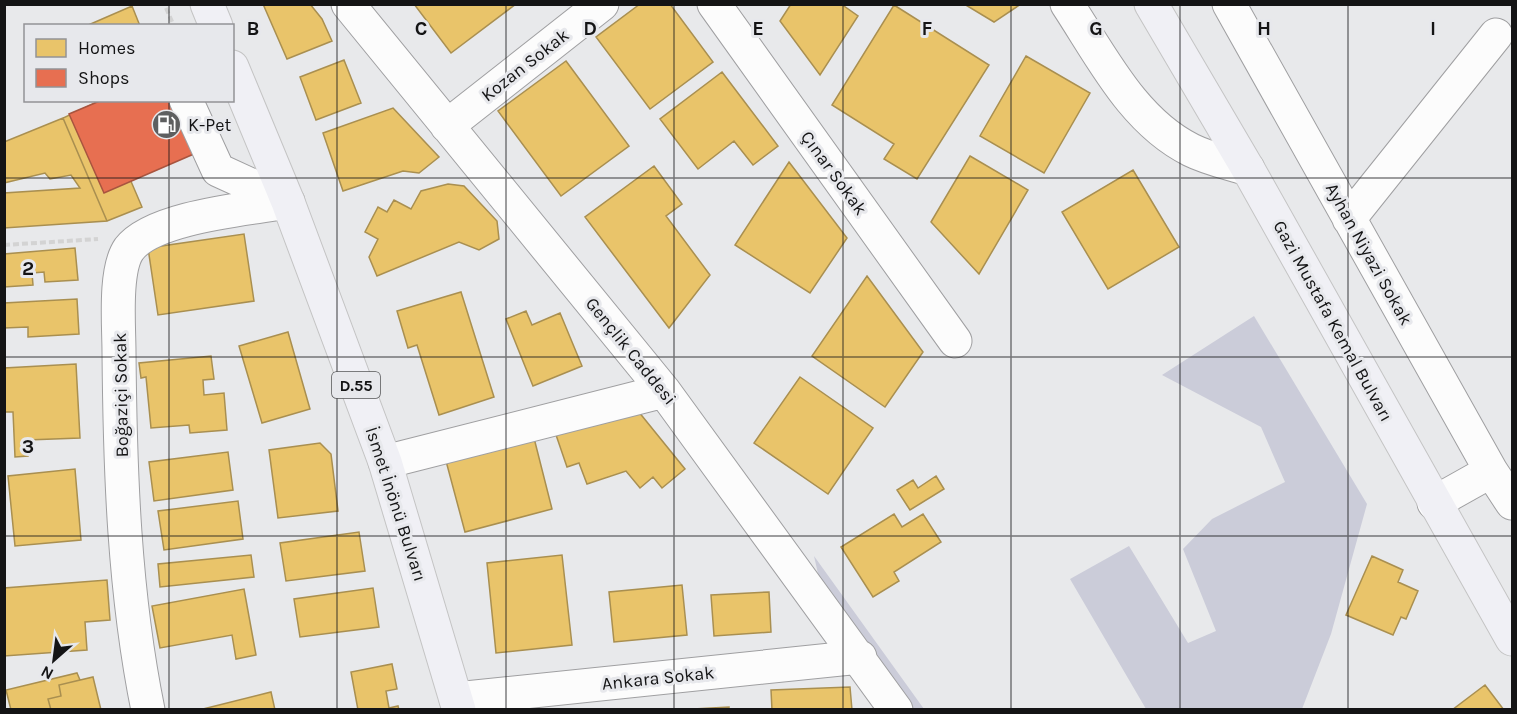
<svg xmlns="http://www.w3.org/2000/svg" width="1517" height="714" font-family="Karla,sans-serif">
	<rect width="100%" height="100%" fill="#e8e9eb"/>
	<path fill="#cbccd9" d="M1254 316 1367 504 1331 634 1302 709H1146L1070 579 1129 546 1188 643 1216 631 1183 549 1212 519 1285 482 1261 427 1162 375Z
		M814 556 924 709H910L821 587Z"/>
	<path fill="#e9c46a" stroke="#a98f50" stroke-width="1.5" d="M263 4H310L322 19 332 41 287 59Z
		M414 4H516L451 53Z
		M640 4H670L713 62 650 109 596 37Z
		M791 4H841L858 16 820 75 780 21Z
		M964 4H1021L994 22Z
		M894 5 989 65 917 179 884 159 894 144 832 105Z
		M132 6 140 26H86Z
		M1026 56 1090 93 1044 173 980 136Z
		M344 60 361 103 316 120 300 77Z
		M566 61 629 146 561 196 498 111Z
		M722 72 778 146 753 165 734 141 698 169 660 119Z
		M97 102 142 207 107 221 63 118Z
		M393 108 439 157 419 173 403 171 343 191 323 133Z
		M63 118 107 221 4 228V193L80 188 71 175 50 179 45 173 4 183V142Z
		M970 156 1028 190 979 274 931 222Z
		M789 162 847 238 810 293 735 245Z
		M654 166 682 204 666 216 710 275 669 328 585 217Z
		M1133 170 1179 247 1108 289 1062 212Z
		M448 184 464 186 497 221 499 239 479 250 459 242 377 276 369 257 378 239 365 232 378 207 387 212 394 200 411 209 421 191Z
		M244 234 254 301 158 315 148 248Z
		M75 248 78 280 45 282 44 272 32 273 33 285 4 287V254Z
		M867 276 923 352 885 407 812 356Z
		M461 292 494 397 439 415 417 345 408 348 397 311Z
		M77 299 79 334 28 337V327L4 328V303Z
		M526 311 532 325 560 313 582 366 533 386 506 319Z
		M288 332 310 409 262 423 239 346Z
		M211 356 214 379 203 380 204 395 224 393 227 430 190 433 189 425 151 428 146 377 141 378 139 363Z
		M76 364 80 438 27 440 28 456 15 457 13 412H4V368Z
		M800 377 873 428 828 494 754 443Z
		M634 406 685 469 662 488 653 477 640 488 626 471 587 484 579 463 567 467 555 432Z
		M534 438 552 509 465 532 446 461Z
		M320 443 331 454 338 511 278 518 269 450Z
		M228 452 233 490 154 501 149 462Z
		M75 469 81 540 15 546 8 476Z
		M936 476 944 489 910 510 897 490 913 480 918 488Z
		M238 501 243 539 164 550 158 511Z
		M894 514 902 527 923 514 941 542 894 572 899 581 873 597 841 547Z
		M359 532 365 571 286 581 280 543Z
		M251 555 254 577 160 587 158 564Z
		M562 555 572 645 496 653 487 563Z
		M1372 556 1403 570 1398 582 1418 591 1406 619 1401 617 1393 635 1346 615Z
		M107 580 110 620 85 622 87 650 4 656V588Z
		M682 585 687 635 614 642 609 592Z
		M373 588 379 627 300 637 294 599Z
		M244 589 256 655 236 659 232 635 160 648 152 606Z
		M769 592 771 632 714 636 711 595Z
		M392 664 397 689 386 691 389 708 398 706 399 710H358L351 672Z
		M77 673 80 680 59 685 61 696 48 699 51 710H11L6 690Z
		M93 677 101 710H51L48 699 61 696 59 685Z
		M1485 685 1504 710H1452Z
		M850 687 852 710H772L771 690Z
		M271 692 275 710H199Z
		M729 707V710H675Z"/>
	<path fill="#e76f51" stroke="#a8543f" stroke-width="1.5" d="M102 100H182L203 150 104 193 69 114Z"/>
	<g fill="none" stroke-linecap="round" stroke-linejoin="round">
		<defs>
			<path id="minor" d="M348 4 664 391 896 710
				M714 4 955 341
				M1067 4C1102 57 1133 121 1191 150 1209 159 1229 163 1248 169
				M1229 4 1491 471 1512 503
				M186 100 218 170 288 202
				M447 126 602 4
				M1349 219 1496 35
				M385 462 664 391
				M1434 503 1491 471
				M456 699 860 657
				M148 710C124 592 120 471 119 352 119 327 114 270 129 249 153 217 248 209 288 202"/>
			<path id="major" d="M207 4 216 26
				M1151 4 1248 169 1512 639
				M232 67 288 202 385 462 459 710"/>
		</defs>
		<use href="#minor" stroke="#9f9fa1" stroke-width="35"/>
		<use href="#major" stroke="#c4c4c4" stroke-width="35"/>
		<path stroke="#d3d3d3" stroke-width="4" stroke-dasharray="6 3" stroke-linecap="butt" d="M166 8 174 26
			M4 245 98 239"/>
		<use href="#minor" stroke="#fcfcfc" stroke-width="33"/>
		<use href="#major" stroke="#f0f0f5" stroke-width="33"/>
	</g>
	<path fill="none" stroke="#141415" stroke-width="1.5" stroke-opacity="0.55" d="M169 4V26M337 4V710M506 4V710M674 4V710M843 4V710M1011 4V710M1180 4V710M1348 4V710M169 100V710M4 178H1512M4 357H1512M4 536H1512"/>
	<defs>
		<symbol id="fuel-disc" viewBox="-11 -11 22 22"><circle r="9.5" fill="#5e5f60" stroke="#e7e8ec"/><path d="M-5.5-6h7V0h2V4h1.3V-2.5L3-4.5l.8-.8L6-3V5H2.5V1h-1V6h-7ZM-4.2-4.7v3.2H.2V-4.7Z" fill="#fff"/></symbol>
	</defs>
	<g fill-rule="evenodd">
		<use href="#fuel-disc" x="150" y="108" width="33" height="33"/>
	</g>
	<g text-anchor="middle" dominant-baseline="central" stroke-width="6" stroke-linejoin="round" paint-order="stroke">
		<rect fill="#e7e8ec" stroke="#535456" stroke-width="1.5" x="332" y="372" width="48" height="26" rx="4.5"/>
		<g font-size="16" font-weight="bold" fill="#141415">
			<text x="356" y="385">D.55</text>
		</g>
		<g font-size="18" fill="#141415" stroke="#e7e8ec">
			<text transform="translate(525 65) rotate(-38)">Kozan Sokak</text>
			<text transform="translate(834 173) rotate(54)">Çınar Sokak</text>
			<text transform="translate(1369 254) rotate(61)">Ayhan Niyazi Sokak</text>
			<text transform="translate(1333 321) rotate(61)">Gazi Mustafa Kemal Bulvarı</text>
			<text transform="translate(631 351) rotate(51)">Gençlik Caddesi</text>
			<text transform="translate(121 395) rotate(-91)">Boğaziçi Sokak</text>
			<text transform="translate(396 504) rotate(72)">İsmet İnönü Bulvarı</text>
			<text transform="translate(658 678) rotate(-6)">Ankara Sokak</text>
		</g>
		<g font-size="18" fill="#141415" stroke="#e7e8ec" text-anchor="start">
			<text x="188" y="125">K-Pet</text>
		</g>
	</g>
	<g font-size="20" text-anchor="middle" font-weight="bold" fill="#141415" stroke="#e7e8ec" stroke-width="6" stroke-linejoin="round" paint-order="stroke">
		<text x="253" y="35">B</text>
		<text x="421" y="35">C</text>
		<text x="590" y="35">D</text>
		<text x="758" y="35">E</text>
		<text x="927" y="35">F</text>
		<text x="1096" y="35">G</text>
		<text x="1264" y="35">H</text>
		<text x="1433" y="35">I</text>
		<text x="28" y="275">2</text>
		<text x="28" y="453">3</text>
	</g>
	<rect width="1517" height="714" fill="none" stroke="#141415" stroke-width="12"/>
	<rect x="24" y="24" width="210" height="78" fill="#e7e8ec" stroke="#939396" stroke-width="1.5"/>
	<rect x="36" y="39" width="30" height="18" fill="#e9c46a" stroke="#939396" stroke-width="1.5"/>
	<text x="78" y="54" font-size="18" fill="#141415">Homes</text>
	<rect x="36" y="69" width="30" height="18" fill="#e76f51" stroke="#939396" stroke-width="1.5"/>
	<text x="78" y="84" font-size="18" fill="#141415">Shops</text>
	<g transform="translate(54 660) rotate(208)" stroke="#e7e8ec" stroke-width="4.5" paint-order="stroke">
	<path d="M0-4.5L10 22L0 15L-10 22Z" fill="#141415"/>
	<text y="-9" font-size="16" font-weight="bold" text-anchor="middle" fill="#141415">N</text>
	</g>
</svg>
